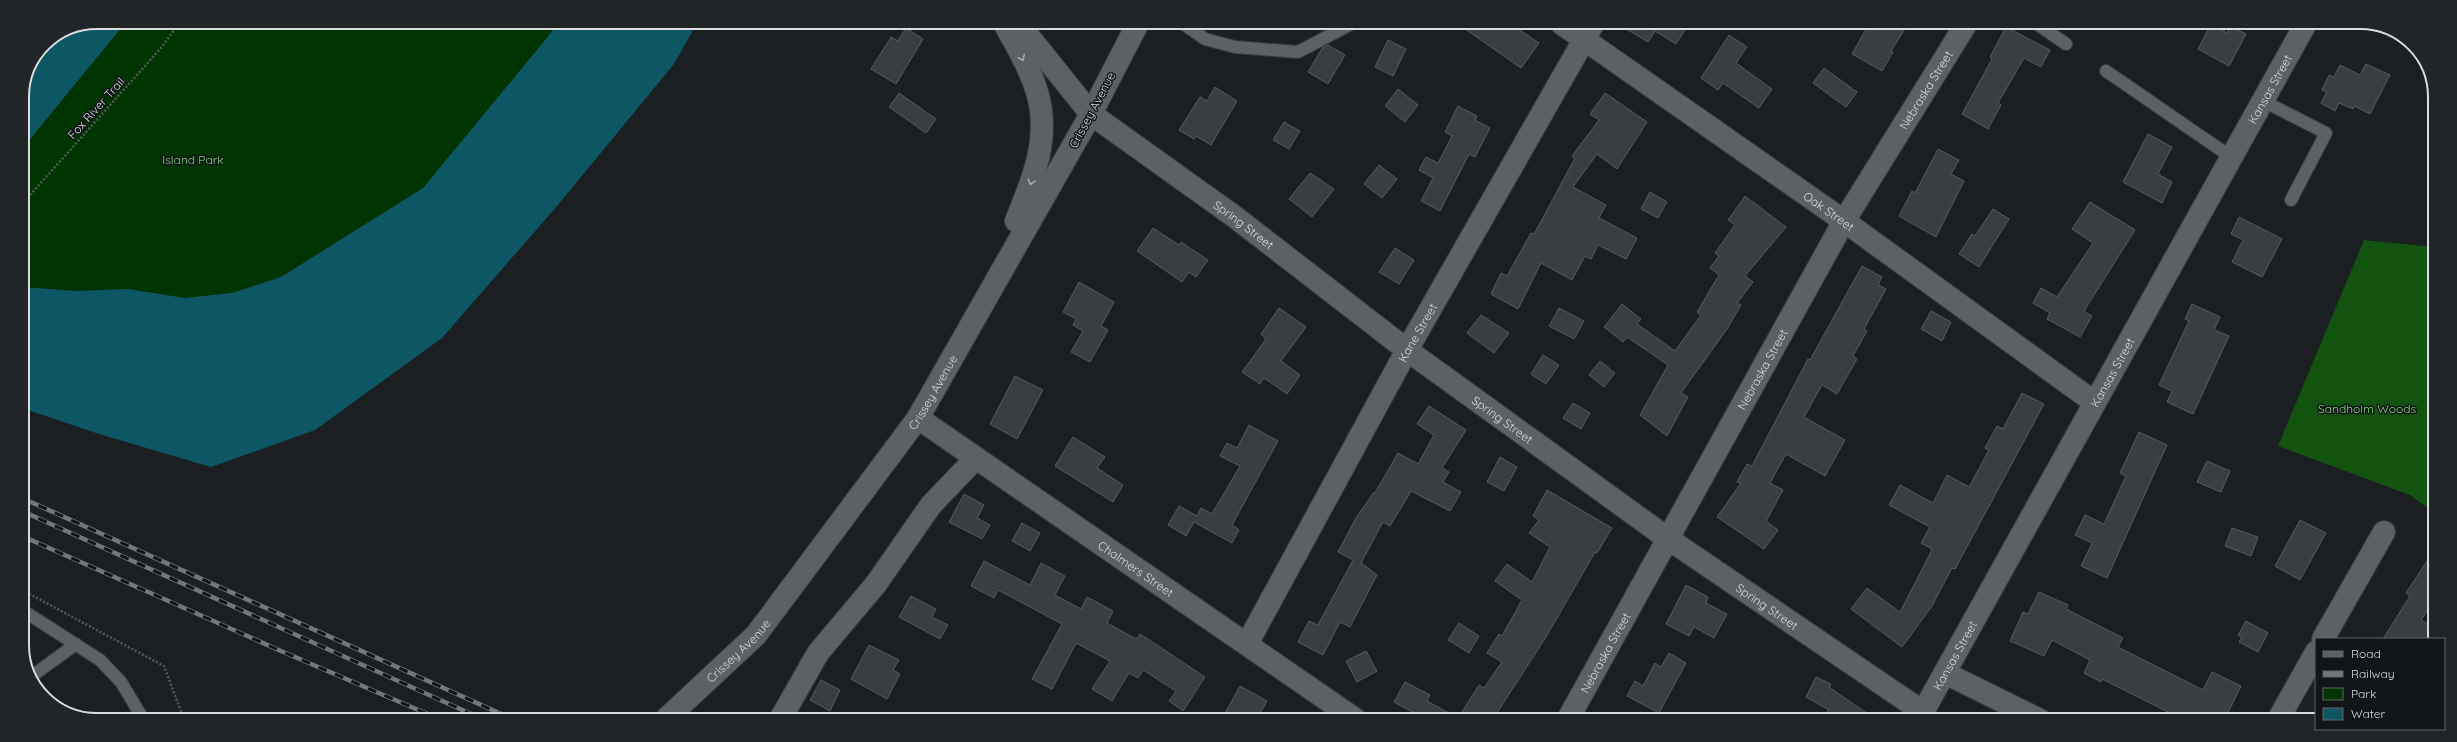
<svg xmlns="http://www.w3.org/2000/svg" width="2457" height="742" font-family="Quicksand,sans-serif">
	<rect width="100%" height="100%" fill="#1b1f22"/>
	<path fill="#003400" d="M126 22 559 23 423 188 281 277 232 293 185 298 128 289 76 291 22 287V149Z"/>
	<path fill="#135310" d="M2364 240 2434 247 2433 512 2410 495 2278 446Z"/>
	<path fill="#0d5765" d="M97 22H126L22 149V97L28 68 44 44 69 28Z
		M559 23H697L674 64 557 206 442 338 315 430 211 467 99 434 22 408V287L76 291 128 289 185 298 232 293 281 277 423 188Z"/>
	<path fill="#3a3e41" stroke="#575b5f" d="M1458 24H1511L1539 43 1521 68Z
		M1618 24H1675L1685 30 1676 44 1655 31 1648 42Z
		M1869 24H1908L1891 51 1893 52 1882 71 1852 54Z
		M2211 24 2227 33 2230 26 2246 34 2229 66 2198 49Z
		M2006 27 2050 50 2041 67 2024 58 1998 103 2001 105 1988 129 1962 114 1992 59 1990 57Z
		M906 28 923 39 896 84 871 69 891 37 898 41Z
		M1729 35 1747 47 1736 63 1772 89 1759 108 1723 83 1718 90 1701 78Z
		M1388 40 1406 49 1393 76 1375 67Z
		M1328 45 1345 55 1328 84 1308 72 1323 47Z
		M2366 64 2390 75 2370 114 2354 106 2353 109 2339 103 2335 111 2321 103 2327 92 2322 90 2329 75 2334 77 2340 65 2360 75Z
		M1824 68 1857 92 1846 107 1813 83Z
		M1215 87 1237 101 1211 145 1196 136 1194 139 1179 130 1200 97 1207 101Z
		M1398 89 1418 105 1405 122 1385 106Z
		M899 93 936 119 926 133 889 107Z
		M1605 93 1647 122 1617 169 1597 154 1573 187 1606 205 1599 218 1637 238 1626 259 1598 245 1591 259 1585 256 1572 280 1541 263 1518 309 1491 294 1501 273 1507 276 1531 233 1534 234 1539 225 1575 158 1572 156 1599 120 1590 114Z
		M1458 106 1477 116 1475 120 1490 128 1475 157 1469 154 1440 211 1421 201 1433 178 1419 170 1426 157 1438 163 1452 136 1445 132Z
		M1284 122 1300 131 1289 149 1273 140Z
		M2148 134 2172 147 2158 174 2172 182 2162 203 2123 182Z
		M1938 149 1959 160 1951 174 1964 181 1936 237 1899 216 1912 191 1915 193Z
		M1379 165 1397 179 1382 198 1364 184Z
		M1310 173 1334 189 1312 217 1289 199Z
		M1650 192 1667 202 1658 218 1641 209Z
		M1745 196 1786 227 1745 276 1753 282 1737 303 1741 305 1727 329 1681 393 1688 397 1667 436 1640 415 1668 365 1627 337 1623 342 1604 327 1622 304 1641 319 1637 324 1675 351 1701 315 1697 312 1719 275 1710 268 1719 256 1715 253 1735 225 1728 220Z
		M2090 202 2135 230 2084 311 2092 316 2080 337 2047 319 2050 313 2033 303 2041 288 2057 297 2093 243 2072 229Z
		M1993 209 2009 219 1979 267 1959 254 1972 234 1975 236Z
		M2239 217 2282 239 2262 277 2232 262 2243 240 2231 234Z
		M1153 228 1179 245 1181 242 1208 260 1196 277 1189 272 1182 282 1137 251Z
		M1395 248 1414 260 1399 284 1379 272Z
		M1862 266 1882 277 1878 285 1886 289 1864 329 1867 331 1853 356 1857 359 1837 394 1822 385 1804 417 1845 440 1825 476 1786 454 1770 483 1783 490 1766 521 1778 530 1764 549 1717 517 1741 483 1737 482 1747 464 1752 466 1808 359 1810 360Z
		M1079 282 1114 302 1101 326 1108 330 1090 362 1071 352 1083 331 1073 325 1076 319 1063 312Z
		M2192 304 2220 317 2214 330 2229 336 2193 414 2167 402 2172 391 2159 385 2189 321 2185 319Z
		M1279 308 1306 327 1281 361 1300 375 1287 394 1264 378 1260 384 1242 372 1266 339 1261 334Z
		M1559 308 1584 321 1574 339 1549 326Z
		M1931 311 1951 322 1942 341 1921 329Z
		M1481 315 1509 333 1494 353 1467 333Z
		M1543 355 1559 365 1546 384 1531 374Z
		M1600 361 1615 373 1604 387 1589 375Z
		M1015 376 1043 390 1017 439 990 424Z
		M2022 393 2044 404 1955 569 1952 568 1932 606 1902 647 1851 609 1867 588 1900 612 1929 556 1932 549 1921 543 1930 527 1889 505 1900 485 1933 503 1947 475 1969 487 1989 450 1985 448 1997 426 2003 429Z
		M1573 403 1590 413 1581 429 1563 418Z
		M1429 406 1466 430 1442 468 1449 472 1443 482 1461 492 1450 511 1411 491 1390 526 1383 522 1361 563 1377 575 1350 627 1340 622 1323 655 1298 642 1309 621 1318 625 1353 560 1338 552 1356 518 1374 492 1375 493 1398 453 1418 464 1434 435 1417 424Z
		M1249 425 1278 441 1232 525 1239 530 1232 543 1194 522 1186 536 1168 525 1179 506 1197 516 1201 508 1212 514 1240 466 1220 456 1227 443 1237 448Z
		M2139 432 2167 445 2107 578 2081 566 2092 543 2075 535 2085 515 2104 524 2126 476 2120 473Z
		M1073 437 1105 457 1097 468 1123 485 1113 502 1055 466Z
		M1500 457 1517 467 1504 491 1487 482Z
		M2207 461 2230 471 2221 492 2197 482Z
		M1547 490 1612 528 1597 553 1595 552 1546 637 1493 719H1425L1394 702 1405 682 1430 695 1427 701 1458 718 1479 685 1484 688 1502 662 1487 653 1499 634 1502 636 1522 600 1495 581 1507 564 1532 582 1550 547 1529 533 1539 520 1533 516Z
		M964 494 984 505 977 518 990 525 982 539 949 522Z
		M2300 520 2326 533 2300 580 2275 566Z
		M1022 523 1040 533 1030 551 1012 541Z
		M2232 528 2258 537 2251 556 2225 546Z
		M2433 552V602L2421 620 2433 627 2432 639H2383L2410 596 2406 593Z
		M984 561 1030 585 1041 563 1065 576 1055 595 1081 609 1087 597 1113 611 1107 623 1136 639 1140 634 1205 677 1183 711 1169 701 1176 691 1143 670 1138 678 1129 673 1112 701 1092 689 1110 661 1076 643 1052 689 1032 679 1062 624 998 590 994 598 971 586Z
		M1686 585 1708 597 1706 603 1727 614 1714 638 1694 627 1689 636 1666 624Z
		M2039 592 2068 605 2066 609 2123 638 2118 647 2203 690 2212 672 2241 686 2227 715 2222 712 2218 720H2184L2102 679 2101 682 2084 673 2090 660 2052 640 2044 656 2010 641 2023 612 2028 614Z
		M911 596 936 609 932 617 948 625 940 639 899 617Z
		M2246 621 2268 633 2258 652 2239 642 2242 637 2238 635Z
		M1459 623 1479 636 1469 653 1448 640Z
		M869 645 899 660 893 670 900 674 887 699 851 679Z
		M1366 651 1377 671 1357 682 1346 661Z
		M1669 653 1686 663 1659 713 1627 696 1635 681 1643 686 1655 663 1661 667Z
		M1816 677 1831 684 1829 687 1875 719H1837L1827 712 1829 710 1806 697Z
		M821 680 840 690 830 711 810 700Z
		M1240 686 1267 701 1257 719H1236L1225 713Z"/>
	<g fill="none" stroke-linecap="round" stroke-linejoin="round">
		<defs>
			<path id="service" d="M1182 23 1205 39 1235 47 1298 52 1353 23
				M2037 24 2066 44
				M2106 71 2231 157
				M2263 101 2326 133 2291 200
				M22 610 100 660 121 682 142 717
				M32 676 76 644"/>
			<g id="minor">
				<path id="s1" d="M1138 23 1091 114 1235 217 1407 350 1667 538 1923 712"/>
				<path id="s2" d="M1562 24 1844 221 2094 402"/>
				<path id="s3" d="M918 418 1355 719"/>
				<path d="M2323 639 2384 532"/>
				<path id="s4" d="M1247 644 1407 350 1593 24"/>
				<path d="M1945 673 2040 720"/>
				<path d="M781 718 818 653 876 584 931 505 976 458"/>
				<path id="s5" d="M1568 719 1844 221 1966 24"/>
				<path id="s6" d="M1919 719 2305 25"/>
				<path d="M2278 720 2316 652"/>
			</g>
			<g id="secondary">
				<path d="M1004 23C1016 45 1030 68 1037 92 1051 138 1033 179 1016 221"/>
				<path id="s7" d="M667 718 756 635 918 418 1091 114 1026 33 1022 23"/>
			</g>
		</defs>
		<use href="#service" stroke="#393c3e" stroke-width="14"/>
		<use href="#minor" stroke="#393c3e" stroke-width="24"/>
		<use href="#secondary" stroke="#393c3e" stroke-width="24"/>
		<path stroke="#54585b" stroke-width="2.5" stroke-dasharray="2 2" stroke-linecap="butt" d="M22 204 161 48 180 22
			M22 590 164 666 182 714V717"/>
		<use href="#service" stroke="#5d6165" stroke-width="12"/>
		<use href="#minor" stroke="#5d6165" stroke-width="22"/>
		<use href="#secondary" stroke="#5d6165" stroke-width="22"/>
		<defs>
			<path id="rail" d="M22 498 510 718
				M22 511 480 718
				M22 536 281 651 437 718"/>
		</defs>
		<use href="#rail" stroke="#747779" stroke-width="4.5"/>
		<use href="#rail" stroke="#121518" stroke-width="3" stroke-dasharray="9" stroke-linecap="butt"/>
	</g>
	<defs><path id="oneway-chevron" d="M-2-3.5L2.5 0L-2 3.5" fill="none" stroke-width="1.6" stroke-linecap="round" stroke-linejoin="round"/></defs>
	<g stroke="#a8abae">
		<use href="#oneway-chevron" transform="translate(1022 58) rotate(63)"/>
		<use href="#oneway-chevron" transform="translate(1031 182) rotate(107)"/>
	</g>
	<g text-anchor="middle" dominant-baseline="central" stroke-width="3" stroke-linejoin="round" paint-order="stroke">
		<g font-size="12" fill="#dadcde" stroke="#121518">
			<text stroke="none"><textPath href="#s5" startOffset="724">Nebraska Street</textPath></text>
			<text stroke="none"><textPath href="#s6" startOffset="721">Kansas Street</textPath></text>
			<text transform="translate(96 108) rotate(-48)">Fox River Trail</text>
			<text transform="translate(1092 110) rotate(-62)">Crissey Avenue</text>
			<text stroke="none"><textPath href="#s2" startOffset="326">Oak Street</textPath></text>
			<text stroke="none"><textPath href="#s1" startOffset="291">Spring Street</textPath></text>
			<text stroke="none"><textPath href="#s4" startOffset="355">Kane Street</textPath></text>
			<text stroke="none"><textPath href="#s5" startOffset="400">Nebraska Street</textPath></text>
			<text stroke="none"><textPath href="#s6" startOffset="397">Kansas Street</textPath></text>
			<text stroke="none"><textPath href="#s7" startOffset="422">Crissey Avenue</textPath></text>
			<text stroke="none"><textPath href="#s1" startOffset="615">Spring Street</textPath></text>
			<text stroke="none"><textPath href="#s3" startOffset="265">Chalmers Street</textPath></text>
			<text stroke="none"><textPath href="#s1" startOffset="939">Spring Street</textPath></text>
			<text stroke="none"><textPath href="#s7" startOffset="98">Crissey Avenue</textPath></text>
			<text stroke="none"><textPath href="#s5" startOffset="76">Nebraska Street</textPath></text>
			<text stroke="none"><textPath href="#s6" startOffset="73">Kansas Street</textPath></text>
		</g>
		<g font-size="12" fill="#87da80" stroke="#121518">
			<text x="193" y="159">Island Park</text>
			<text x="2367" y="408">Sandholm Woods</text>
		</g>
	</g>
	<path d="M0 0H2457V742H0ZM97 29H2360A68 68 0 0 1 2428 97V645A68 68 0 0 1 2360 713H97A68 68 0 0 1 29 645V97A68 68 0 0 1 97 29Z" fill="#222528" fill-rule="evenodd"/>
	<path fill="none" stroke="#dadcde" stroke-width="2" d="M97 29H2360A68 68 0 0 1 2428 97V645A68 68 0 0 1 2360 713H97A68 68 0 0 1 29 645V97A68 68 0 0 1 97 29Z"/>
	<rect x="2315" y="638" width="130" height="92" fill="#121518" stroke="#626567"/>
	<rect x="2323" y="651" width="20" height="6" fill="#5d6165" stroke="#626567"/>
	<text x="2351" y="658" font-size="12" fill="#dadcde">Road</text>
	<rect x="2323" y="671" width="20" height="6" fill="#747779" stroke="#626567"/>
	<text x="2351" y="678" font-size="12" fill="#dadcde">Railway</text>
	<rect x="2323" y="688" width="20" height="12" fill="#003400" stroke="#626567"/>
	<text x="2351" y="698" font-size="12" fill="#dadcde">Park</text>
	<rect x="2323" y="708" width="20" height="12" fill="#0d5765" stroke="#626567"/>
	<text x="2351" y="718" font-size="12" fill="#dadcde">Water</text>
</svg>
